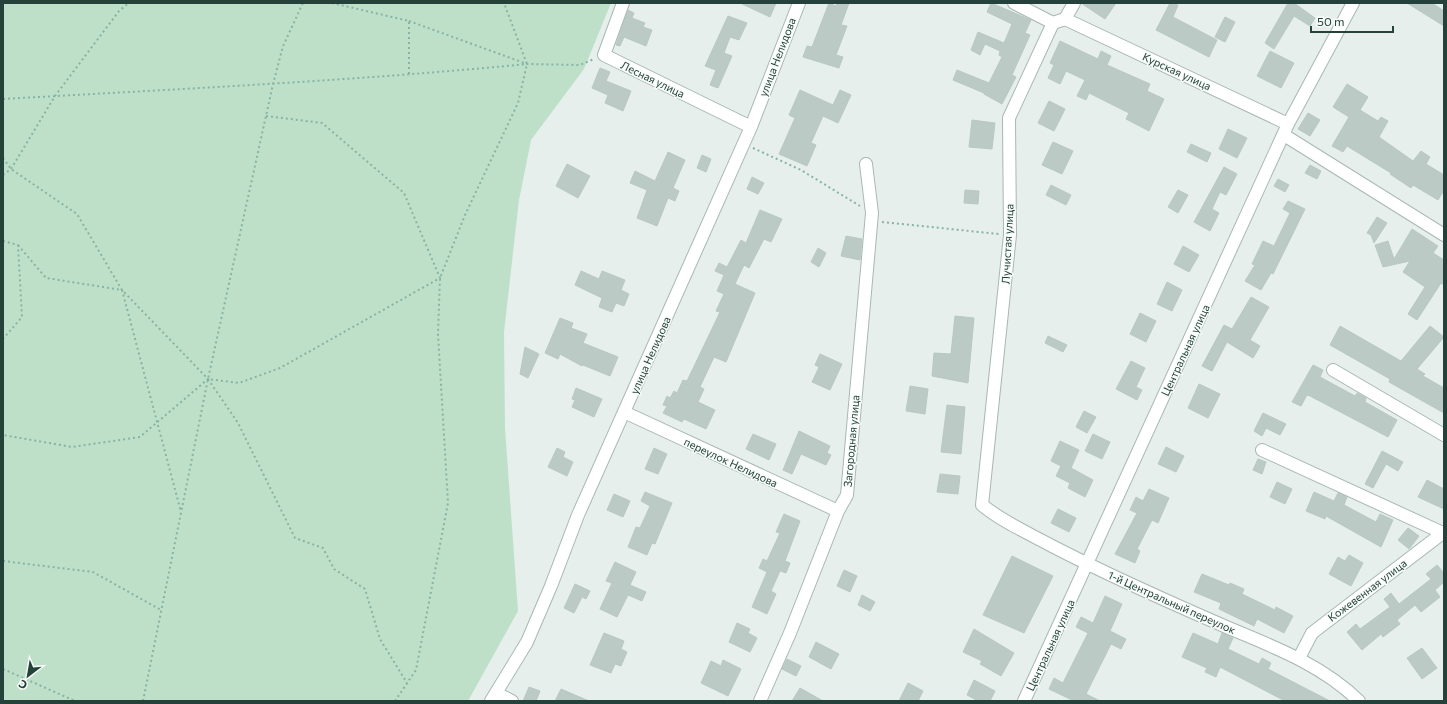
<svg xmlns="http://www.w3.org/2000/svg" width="1447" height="704" font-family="Commissioner,sans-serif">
	<rect width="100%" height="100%" fill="#e6efeb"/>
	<path fill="#bfe0c8" d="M3 3H611L584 69 531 140 519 200 504 332 505 428 518 611 468 701H3Z"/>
	<path fill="#bbcac4" stroke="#b8c9c2" d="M740 3H776L770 17Z
		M829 3 836 6 837 3H849L841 25 847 26 836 55 843 57 839 68 803 57 807 46 812 47Z
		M991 3 1031 20 1025 33 1030 35 1012 75 1016 77 1002 104 984 94V93L953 80 957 70 989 83 1002 57 999 55 1000 51 985 44 980 55 971 50 978 32 1004 43 1012 24 987 12Z
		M1081 3H1116L1105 19Z
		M1170 3 1178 5 1173 17 1217 40 1209 57 1156 30Z
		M1288 3H1294L1315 18 1310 26 1294 16 1274 49 1265 43Z
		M1407 3H1432L1444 11V26Z
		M628 10 634 13 632 18 645 23 643 27 652 30 646 46 624 37 620 46 616 45Z
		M728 16 747 23 739 40 730 37 724 53 732 56 718 88 710 85 716 70 705 66Z
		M1225 17 1235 22 1225 42 1215 37Z
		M1060 41 1098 59 1101 51 1111 56 1107 65 1150 84 1147 91 1164 99 1149 131 1126 119 1129 113 1089 93 1086 100 1077 96 1085 80 1066 71 1060 84 1048 78 1054 65 1050 63Z
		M1270 51 1294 63 1281 88 1257 76Z
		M600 68 610 72 606 81 631 91 623 111 605 103 608 95 592 88Z
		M1347 84 1368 97 1360 110 1378 121 1381 117 1388 121 1379 137 1413 161 1421 151 1430 157 1426 164 1444 175V190L1438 200 1413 185 1411 188 1390 174 1391 173 1347 146 1343 152 1332 146 1349 117 1333 107Z
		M800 90 833 105 840 90 851 95 838 123 823 116 811 143 816 145 807 166 779 154 795 118 789 115Z
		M1049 101 1065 109 1054 131 1038 123Z
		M1308 113 1320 120 1310 136 1298 129Z
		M972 120 995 123 992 149 969 147Z
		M1228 129 1247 138 1237 158 1219 149Z
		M1053 142 1073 151 1062 174 1042 165Z
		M1191 144 1211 153 1207 162 1187 152Z
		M668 152 685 160 673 188 679 191 675 201 668 198 657 226 637 218 647 190 630 183 635 171 655 181Z
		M702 155 711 159 706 172 697 168Z
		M567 164 590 176 578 198 556 186Z
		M1310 165 1321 171 1317 179 1305 173Z
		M1224 167 1237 174 1226 195 1220 192 1212 209 1219 213 1210 231 1194 222Z
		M752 177 764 183 758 194 747 189Z
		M1278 179 1289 185 1285 192 1274 186Z
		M1051 185 1071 195 1066 205 1046 195Z
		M965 190 979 191 978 204 964 203Z
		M1178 190 1188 195 1178 213 1168 207Z
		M1288 201 1305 209 1273 274 1271 273 1261 290 1245 281 1255 265 1252 264 1263 241 1274 246 1290 213 1283 209Z
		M760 210 782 219 771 242 764 239 749 268 744 265 735 284 755 293 726 362 714 357 700 387 704 389 698 402 715 410 706 429 684 419 682 422 663 413 667 406 663 405 667 396 670 398 674 391 677 393 683 380 687 381 720 312 716 311 724 294 717 291 724 275 715 271 719 263 727 267 741 240 746 243Z
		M1377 217 1387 223 1374 243 1371 235 1367 233Z
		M1412 229 1438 246 1433 253 1444 260V285L1441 283 1417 320 1408 314 1425 287 1403 272 1410 261 1383 267 1375 245 1388 241 1394 259Z
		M846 236 862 239 860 260 841 256Z
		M1183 246 1199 255 1189 272 1174 264Z
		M818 248 826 253 819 267 811 262Z
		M581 271 599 279 602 271 625 280 621 290 629 294 624 306 616 303 612 312 599 307 602 298 575 285Z
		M1167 282 1182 290 1172 311 1157 304Z
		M1251 297 1269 307 1250 340 1260 346 1253 358 1227 342 1212 371 1202 366 1224 325 1232 329Z
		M1140 313 1156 321 1146 342 1130 334Z
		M955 316 974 318 968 383 932 376 934 353 951 354Z
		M560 318 573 323 571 328 587 334 583 343 618 357 610 376 583 365 582 366 560 354 558 359 545 353Z
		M1340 326 1401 361 1430 326 1444 337 1417 369 1425 374 1423 376 1444 388V413L1389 382 1390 379 1330 345Z
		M1048 336 1067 345 1063 352 1045 343Z
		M525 347 539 354 528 378 520 374Z
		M820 354 842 364 830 390 812 382 819 367 815 365Z
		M1131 361 1145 368 1136 387 1142 390 1137 400 1116 389Z
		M1313 365 1323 370 1320 377 1355 396 1357 393 1366 398 1365 402 1397 420 1388 437 1310 396 1307 395 1301 406 1292 402Z
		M1199 384 1220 394 1208 418 1188 408Z
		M910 386 928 389 925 414 906 411Z
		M576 388 602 399 594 417 572 407 575 400 572 399Z
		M947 405 965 407 961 454 941 452Z
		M1084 411 1096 417 1087 433 1076 427Z
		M1263 413 1286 424 1280 435 1266 428 1262 436 1254 431Z
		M799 431 830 446 827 453 831 455 826 465 801 454 792 474 783 470Z
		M753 434 776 444 769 460 746 449Z
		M1093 434 1110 442 1102 459 1085 451Z
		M1060 441 1079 450 1071 468 1093 480 1085 497 1068 488 1070 483 1056 476 1061 466 1051 461Z
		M1166 447 1184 456 1176 472 1158 464Z
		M557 448 565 452 563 457 573 462 567 476 548 467Z
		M654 448 667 454 658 474 645 469Z
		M1382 451 1403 462 1398 471 1386 464 1373 488 1365 484Z
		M1258 459 1266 462 1262 474 1253 470Z
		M940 474 960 476 958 494 937 492Z
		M1427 480 1444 489V509L1418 497Z
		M1277 482 1292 489 1285 504 1270 497Z
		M1149 489 1169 498 1158 523 1152 520 1137 549 1140 551 1135 563 1115 554 1137 513 1130 510 1136 497 1143 501Z
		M645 492 672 503 655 544 652 543 647 555 628 547 636 527 640 528 650 506 641 501Z
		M1314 492 1334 501 1338 493 1347 497 1344 505 1376 522 1380 514 1393 520 1381 547 1326 516 1325 519 1306 511Z
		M614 494 630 501 623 517 607 510Z
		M1058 509 1076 518 1069 532 1051 523Z
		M784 514 800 521 785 561 790 563 786 573 780 571 771 591 776 594 767 614 752 607 767 572 759 568 763 559 767 561 780 533 776 532Z
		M1408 528 1419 536 1409 549 1398 540Z
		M1349 555 1363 563 1351 586 1329 574 1338 557 1345 561Z
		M1012 556 1053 576 1024 633 983 615Z
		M615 562 636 572 630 585 646 592 642 601 628 595 617 617 600 609 612 583 606 581Z
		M1437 565 1444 573V582L1435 590 1440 597 1421 612 1415 605 1397 620 1400 624 1383 637 1381 634 1362 650 1347 632 1356 624 1360 629 1390 607 1384 599 1391 593 1399 604 1431 579 1426 574Z
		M844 570 857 576 850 592 837 586Z
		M1202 574 1229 585 1230 583 1244 589 1242 594 1275 610 1276 607 1293 616 1284 633 1257 619 1254 626 1219 609 1221 603 1194 592Z
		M575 584 590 591 586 599 582 597 574 613 564 608Z
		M862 595 875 602 870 611 858 605Z
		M1105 596 1122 604 1110 631 1126 639 1121 649 1111 644 1086 694 1100 701H1074L1049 689 1054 678 1063 683 1088 633 1076 627 1081 617 1093 623Z
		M737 623 750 629 748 633 757 638 750 652 729 642Z
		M974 629 1014 653 1001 676 980 664 982 661 963 652Z
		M604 633 624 641 621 649 627 652 621 666 615 664 611 673 590 665Z
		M1193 633 1218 644 1222 633 1233 638 1228 649 1259 664 1262 658 1271 663 1268 669 1330 701H1285L1220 667 1216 677 1205 672 1207 668 1182 657Z
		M816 642 839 654 831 669 809 657Z
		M1422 648 1437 668 1422 679 1407 658Z
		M787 659 801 666 796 676 782 669Z
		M723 660 741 669 728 696 701 683 711 661 721 666Z
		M974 680 995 691 990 701H978L967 695Z
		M908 683 923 691 918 701H899Z
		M529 687 540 691 536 701H523Z
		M800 688 823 701H792Z
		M561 689 589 701H555Z"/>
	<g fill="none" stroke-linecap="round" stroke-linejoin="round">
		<defs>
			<path id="minor" d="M623 3 604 55 751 127
				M1014 3 1053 23
				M1074 3 1065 19 1053 23 1009 118 1010 235 982 505C1003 522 1028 533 1052 546 1110 576 1171 603 1231 629 1277 648 1323 666 1359 701
				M1065 19 1288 124
				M1284 135 1444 235
				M1333 370 1444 435
				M624 412 838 511
				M1262 450 1443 533
				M1299 658 1312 633 1444 532
				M496 693 512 701
				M491 701 527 642 551 586 578 515 751 127 799 3
				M760 701 790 633 838 511 847 495 872 213 866 164
				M1024 701 1288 124 1353 3"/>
		</defs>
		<use href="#minor" stroke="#a8b8b2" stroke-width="14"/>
		<path stroke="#86b3a5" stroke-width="2" stroke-dasharray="2 3" stroke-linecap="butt" d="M332 3 409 21V75
			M409 21 527 64 580 65 594 59
			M3 99C178 89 353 81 527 64
			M266 116 322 123 404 193 440 278 280 368 239 383 208 379 238 423 295 538 323 548 334 569 365 589 380 639 407 683
			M753 148 801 170 860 206
			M3 158 11 169 77 214 122 290 208 379 140 437 72 447 3 435
			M3 175 11 169 55 96 119 11 129 3
			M882 222 999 234
			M3 241 18 245 22 317 3 339
			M18 245 46 278 122 290 181 512
			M3 561 93 572 161 610
			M3 669 75 701
			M143 701 208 379 273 84 283 46 303 3
			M395 701 416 670 448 503 438 334 440 278 465 215 518 103 527 64 504 3"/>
		<use href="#minor" stroke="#fff" stroke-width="12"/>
	</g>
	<g text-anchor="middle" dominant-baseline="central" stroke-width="3" stroke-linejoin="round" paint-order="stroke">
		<g font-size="11" fill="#24423a" stroke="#f7fbf9">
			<text transform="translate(777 57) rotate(-69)">улица Нелидова</text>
			<text transform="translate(1177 71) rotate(25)">Курская улица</text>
			<text transform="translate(653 79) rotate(26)">Лесная улица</text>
			<text transform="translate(1007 244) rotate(-87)">Лучистая улица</text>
			<text transform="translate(1185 350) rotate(-65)">Центральная улица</text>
			<text transform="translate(650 355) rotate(-66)">улица Нелидова</text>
			<text transform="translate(851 441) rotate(-85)">Загородная улица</text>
			<text transform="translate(731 462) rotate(25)">переулок Нелидова</text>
			<text transform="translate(1367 590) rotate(-37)">Кожевенная улица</text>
			<text transform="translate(1172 602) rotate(24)">1-й Центральный переулок</text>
			<text transform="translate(1050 645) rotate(-65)">Центральная улица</text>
		</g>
	</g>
	<rect width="1447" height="704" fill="none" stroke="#24423a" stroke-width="8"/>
	<g transform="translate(28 676) rotate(211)" stroke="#f7fbf9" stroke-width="3" paint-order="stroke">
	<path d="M0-3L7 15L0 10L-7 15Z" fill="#24423a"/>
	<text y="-6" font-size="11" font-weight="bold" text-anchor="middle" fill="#24423a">С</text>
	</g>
	<path d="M1311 26v6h82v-6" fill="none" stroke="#24423a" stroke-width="2"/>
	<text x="1317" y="26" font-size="12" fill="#24423a" stroke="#f7fbf9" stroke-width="3" paint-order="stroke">50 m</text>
</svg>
